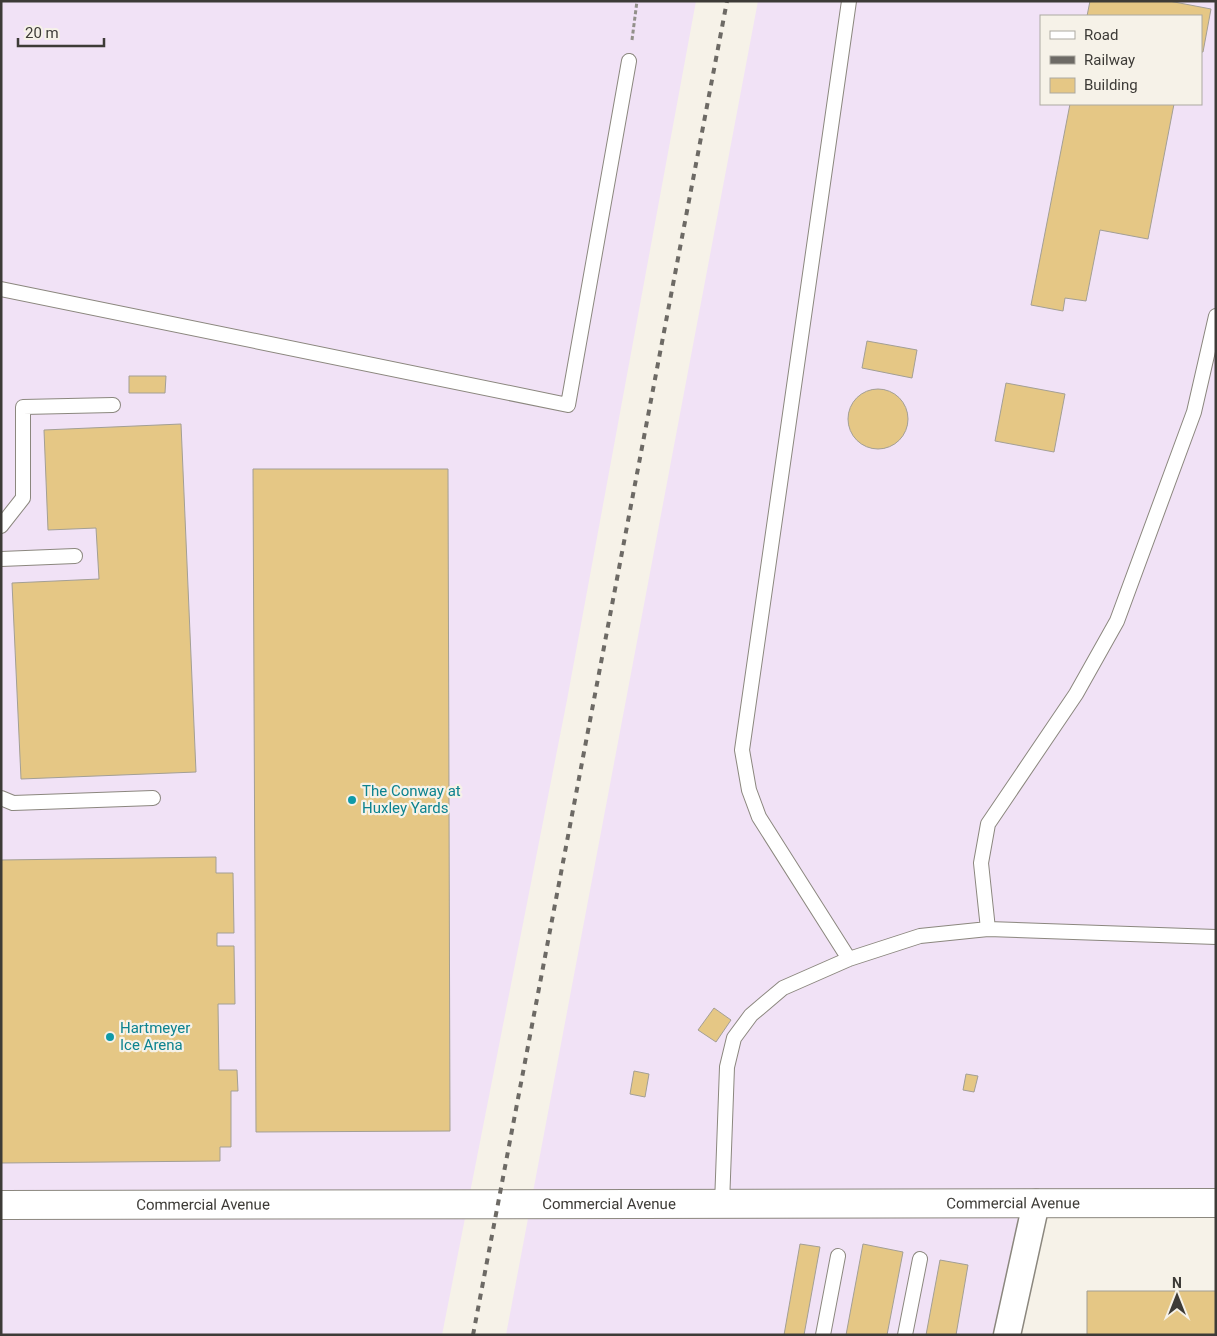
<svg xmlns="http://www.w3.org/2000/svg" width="1217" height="1336" font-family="Roboto,sans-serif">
	<rect width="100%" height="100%" fill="#f6f2e8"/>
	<path fill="#f1e2f6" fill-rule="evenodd" d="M1 1H696L567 700 442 1335H1Z
		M758 1H1216V1203H1036L1007 1335H506ZM1041 16H1201V104H1041Z"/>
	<path fill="#e5c785" stroke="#a39f95" d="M1090 1H1169L1211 9 1203 52H1201V16H1087Z
		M1070 104H1174L1148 239 1100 230 1086 301 1065 298 1063 311 1031 305Z
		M867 341 917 350 912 378 862 368Z
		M129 376H166L165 393H129Z
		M1006 383 1065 394 1054 452 995 441Z
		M848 419a30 30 0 1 1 60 0a30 30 0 1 1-60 0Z
		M181 424 196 772 21 779 12 583 99 579 96 528 48 530 44 430Z
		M253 469H448L450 1131 256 1132Z
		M216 857V873H233L234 933H217V946H234L235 1004H218L219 1070H237L238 1091H231V1147H220V1161L1 1163V860Z
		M714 1008 731 1020 716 1042 698 1030Z
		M634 1071 649 1074 645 1097 630 1094Z
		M966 1074 978 1076 974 1092 963 1090Z
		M800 1244 820 1247 804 1335H784Z
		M863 1244 903 1252 887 1335H846Z
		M940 1260 968 1265 956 1335H926Z
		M1087 1291H1216V1335H1087Z"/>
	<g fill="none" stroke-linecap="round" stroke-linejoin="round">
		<defs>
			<path id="service" d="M1 289 568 405 629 61
				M1 526 23 498V407L113 405
				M1 559 75 556
				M1 798 13 803 153 798
				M988 929 981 863 988 824 1076 694 1117 621 1194 412 1216 316
				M849 959 759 817 749 790 742 750 849 1
				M722 1204 727 1067 734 1038 751 1015 783 988 849 959 920 936 988 929 1216 937
				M823 1335 838 1256
				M905 1335 920 1259"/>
			<path id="minor" d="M1007 1335 1036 1203"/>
			<g id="tertiary">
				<path id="s1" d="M1 1205 1216 1203"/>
			</g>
		</defs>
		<use href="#service" stroke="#8b877e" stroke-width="16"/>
		<use href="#minor" stroke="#8b877e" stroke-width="29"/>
		<use href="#tertiary" stroke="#8b877e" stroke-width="30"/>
		<path stroke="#93908a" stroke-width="3" stroke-dasharray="4 2.5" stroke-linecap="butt" d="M632 40 637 1"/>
		<use href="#service" stroke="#fff" stroke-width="14"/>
		<use href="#minor" stroke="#fff" stroke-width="26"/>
		<use href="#tertiary" stroke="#fff" stroke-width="28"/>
		<path stroke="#6d6a65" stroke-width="4" stroke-dasharray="6 6" stroke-linecap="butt" d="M473 1335 727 1"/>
	</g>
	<g fill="#0f9aa8" stroke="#f6f2e8" stroke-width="2">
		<circle cx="352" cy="800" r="5"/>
		<circle cx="110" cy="1037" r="5"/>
	</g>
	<g text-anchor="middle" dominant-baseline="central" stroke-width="4.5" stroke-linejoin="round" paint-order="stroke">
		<g font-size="15" fill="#0d838f" stroke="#f6f2e8" text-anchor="start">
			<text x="362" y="791">The Conway at<tspan x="362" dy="17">Huxley Yards</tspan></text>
			<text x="120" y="1028">Hartmeyer<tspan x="120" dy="17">Ice Arena</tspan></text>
		</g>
		<g font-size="15" fill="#3d3b37" stroke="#f6f2e8">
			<text stroke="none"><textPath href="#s1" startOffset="1012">Commercial Avenue</textPath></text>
			<text stroke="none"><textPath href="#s1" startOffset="608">Commercial Avenue</textPath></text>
			<text stroke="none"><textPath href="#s1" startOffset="202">Commercial Avenue</textPath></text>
		</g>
	</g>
	<rect width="1217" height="1336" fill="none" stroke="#3d3b37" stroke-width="5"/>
	<rect x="1040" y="15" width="162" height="90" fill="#f6f2e8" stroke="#aca9a1"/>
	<rect x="1050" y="31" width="25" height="8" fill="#ffffff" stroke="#aca9a1"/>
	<text x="1084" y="40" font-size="15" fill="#3d3b37">Road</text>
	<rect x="1050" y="56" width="25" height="8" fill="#6d6a65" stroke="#aca9a1"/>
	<text x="1084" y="65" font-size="15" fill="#3d3b37">Railway</text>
	<rect x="1050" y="78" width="25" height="15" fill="#e5c785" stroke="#aca9a1"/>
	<text x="1084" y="90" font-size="15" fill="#3d3b37">Building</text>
	<g transform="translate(1177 1296)" stroke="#f6f2e8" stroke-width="4" paint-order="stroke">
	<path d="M0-4L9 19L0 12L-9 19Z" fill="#3d3b37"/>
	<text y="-8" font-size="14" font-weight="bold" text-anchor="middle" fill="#3d3b37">N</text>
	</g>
	<path d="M18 38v8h86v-8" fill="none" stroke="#3d3b37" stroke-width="2.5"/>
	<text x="25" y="38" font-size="15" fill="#3d3b37" stroke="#f6f2e8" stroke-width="4" paint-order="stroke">20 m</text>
</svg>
